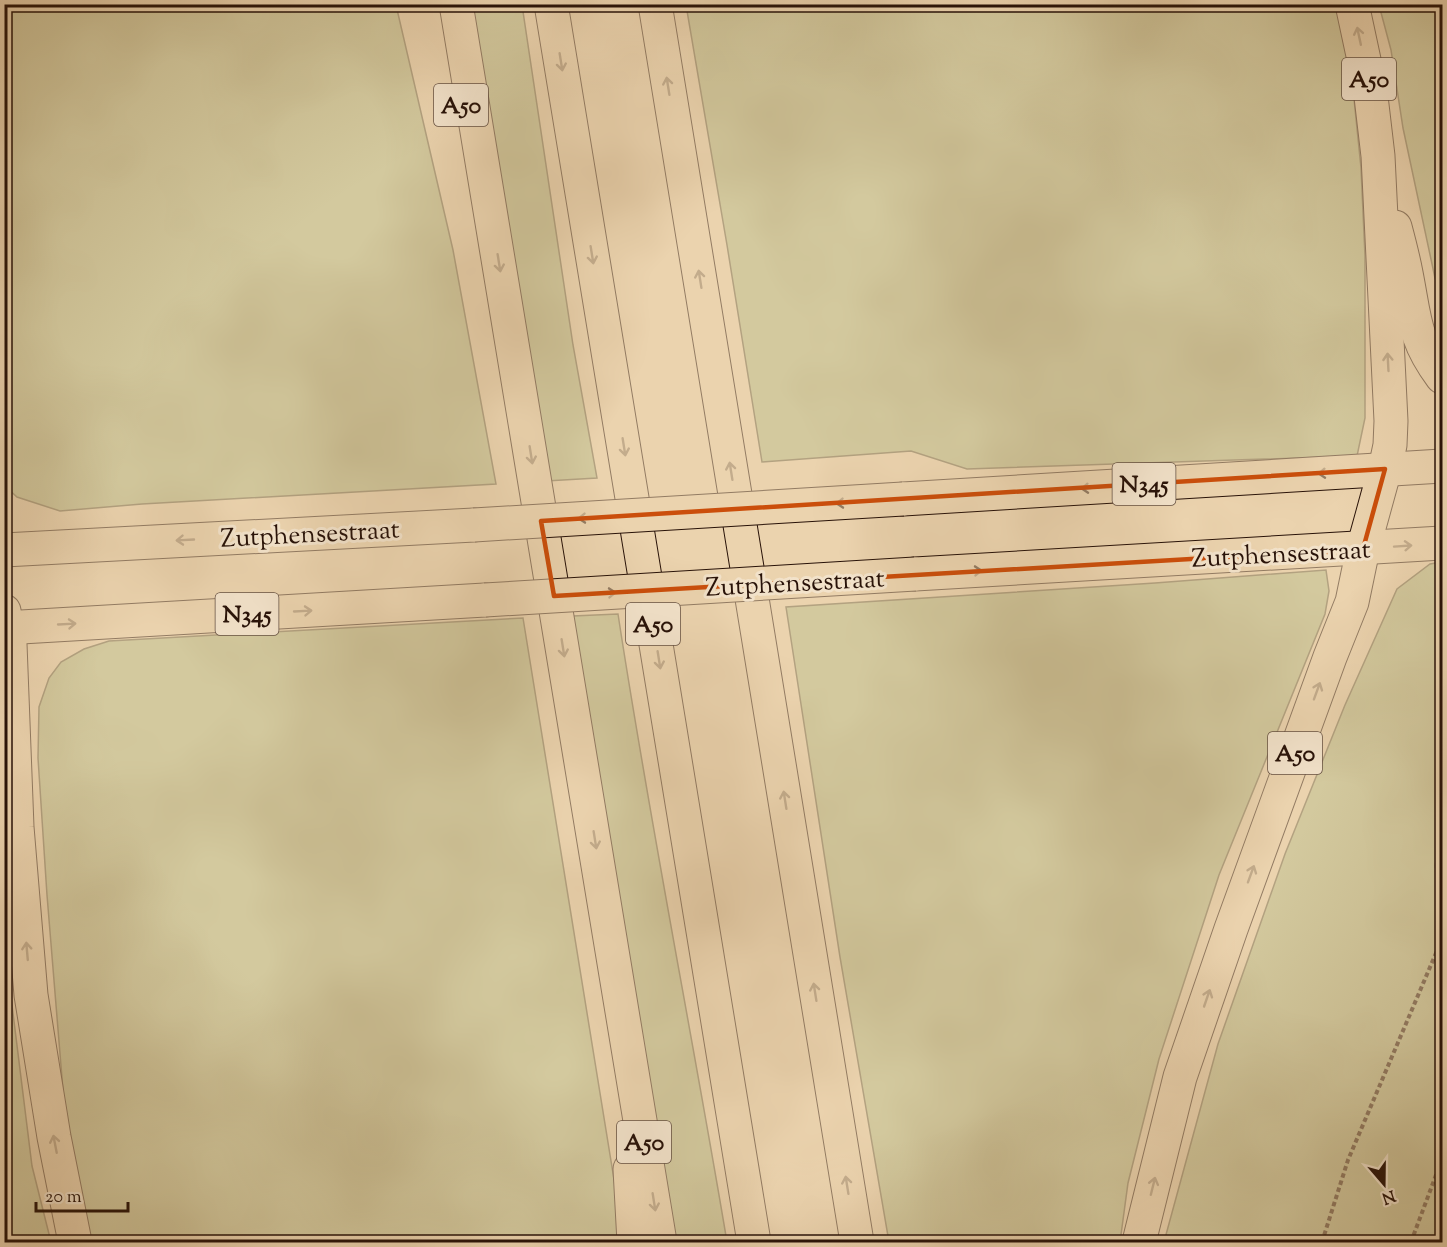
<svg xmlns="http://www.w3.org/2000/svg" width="1447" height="1247" viewBox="0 0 1447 1247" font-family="'Sorts Mill Goudy',serif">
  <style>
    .green { fill: #b7bc8a; stroke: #706749; stroke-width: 1.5 }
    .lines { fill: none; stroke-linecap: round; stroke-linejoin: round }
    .primary-casing { stroke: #281208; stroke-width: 35 }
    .motorway-casing { stroke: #281208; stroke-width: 35 }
    .path { stroke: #281208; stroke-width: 4; stroke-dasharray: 4.5 3; stroke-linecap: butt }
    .primary { stroke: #ebd3ae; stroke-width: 33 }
    .motorway { stroke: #ebd3ae; stroke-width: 33 }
    .primary-bridge-casing { stroke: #281208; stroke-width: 35; stroke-linecap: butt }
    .primary-bridge { stroke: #ebd3ae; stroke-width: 33 }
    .oneway { stroke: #937c63 }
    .marked { fill: none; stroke: #cb4e0b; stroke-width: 4.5; stroke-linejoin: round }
    .labels { text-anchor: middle; stroke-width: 6; stroke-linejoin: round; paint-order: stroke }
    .shield { fill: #f2e2ca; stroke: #655042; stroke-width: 1.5 }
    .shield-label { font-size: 24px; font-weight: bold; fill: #281208 }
    .street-label { font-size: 26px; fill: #281208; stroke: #f2e2ca }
  </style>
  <rect width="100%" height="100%" fill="#ebd3ae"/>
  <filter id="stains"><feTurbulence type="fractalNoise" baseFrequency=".00333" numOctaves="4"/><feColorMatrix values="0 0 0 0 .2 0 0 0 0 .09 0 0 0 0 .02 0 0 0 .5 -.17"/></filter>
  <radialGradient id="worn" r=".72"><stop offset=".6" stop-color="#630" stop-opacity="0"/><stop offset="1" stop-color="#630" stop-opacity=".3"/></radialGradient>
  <g class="green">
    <polygon points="4,5 396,5 453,250 496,484 142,504 60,511 17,497 4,485"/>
    <polygon points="470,5 522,5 573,345 597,478 546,481"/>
    <polygon points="686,5 1336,5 1351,69 1361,168 1365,256 1365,418 1357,456 967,469 911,451 762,462 727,245"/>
    <polygon points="1379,5 1442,5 1442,296 1435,278 1403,128 1391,50"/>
    <polygon points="1442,562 1442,1242 1164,1242 1218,1044 1285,854 1345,705 1397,589 1430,564"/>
    <polygon points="1326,570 1329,591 1325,614 1219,875 1159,1059 1128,1183 1120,1242 889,1242 840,957 786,607 1155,583"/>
    <path d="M 618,614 C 650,824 692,1033 727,1242 L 674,1242 L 573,616 Z"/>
    <polygon points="523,618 617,1198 619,1242 87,1242 66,1127 47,895 38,758 39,707 49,678 61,662 84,649 109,641"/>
    <polygon points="5,949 32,1166 51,1242 5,1242"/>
  </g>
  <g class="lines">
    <defs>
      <g id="primary">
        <polyline points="903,499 1442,466"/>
        <polyline points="4,550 474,525"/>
        <polyline points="915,574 1442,543"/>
        <polyline points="4,628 485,600"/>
      </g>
      <g id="motorway">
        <polyline points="456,4 660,1242"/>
        <polyline points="551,4 754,1242"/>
        <polyline points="655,4 857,1242"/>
        <path d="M 1395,227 C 1399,242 1403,257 1406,273 C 1415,318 1413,338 1442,377"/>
        <polyline points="4,611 10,644 17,827 31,995 54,1137 75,1242"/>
        <polyline points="630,1169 634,1242"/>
        <polyline points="1139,1242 1180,1077 1231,929 1330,657 1352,602 1363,549 1385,469 1390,445 1391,421 1378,156 1370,88 1352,4"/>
      </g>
    </defs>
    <use href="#primary" class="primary-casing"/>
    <use href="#motorway" class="motorway-casing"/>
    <g class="path">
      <path d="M 1442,841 C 1436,857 1434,874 1442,889"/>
      <polyline points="1322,1242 1348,1160 1442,939"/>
      <polyline points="1411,1242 1442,1159"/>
    </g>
    <use href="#primary" class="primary"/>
    <use href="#motorway" class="motorway"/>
    <defs>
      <g id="primary-bridge">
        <polyline points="474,525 903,499"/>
        <polyline points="485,600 915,574"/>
      </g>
    </defs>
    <use href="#primary-bridge" class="primary-bridge-casing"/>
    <use href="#primary-bridge" class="primary-bridge"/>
  </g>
  <defs><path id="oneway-shaft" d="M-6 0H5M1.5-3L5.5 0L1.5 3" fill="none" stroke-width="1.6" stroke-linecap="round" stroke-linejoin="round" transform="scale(1.5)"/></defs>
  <g class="oneway">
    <use href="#oneway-shaft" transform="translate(1359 36) rotate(-102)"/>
    <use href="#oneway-shaft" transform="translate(561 62) rotate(81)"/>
    <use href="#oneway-shaft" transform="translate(668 86) rotate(-99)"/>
    <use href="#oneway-shaft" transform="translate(592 255) rotate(81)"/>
    <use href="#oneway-shaft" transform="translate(499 263) rotate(81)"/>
    <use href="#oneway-shaft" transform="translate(700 279) rotate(-99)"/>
    <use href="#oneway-shaft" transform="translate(1388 362) rotate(-93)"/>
    <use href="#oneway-shaft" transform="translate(624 447) rotate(81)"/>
    <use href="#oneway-shaft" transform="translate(531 455) rotate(81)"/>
    <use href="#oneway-shaft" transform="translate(731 471) rotate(-99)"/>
    <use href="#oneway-shaft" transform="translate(1327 473) rotate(176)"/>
    <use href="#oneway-shaft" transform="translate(1090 488) rotate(176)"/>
    <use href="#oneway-shaft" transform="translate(845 503) rotate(177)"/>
    <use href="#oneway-shaft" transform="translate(587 518) rotate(177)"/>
    <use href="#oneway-shaft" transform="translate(185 540) rotate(177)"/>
    <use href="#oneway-shaft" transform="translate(1403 546) rotate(-4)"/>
    <use href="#oneway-shaft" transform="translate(973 571) rotate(-3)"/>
    <use href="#oneway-shaft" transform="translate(607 593) rotate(-3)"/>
    <use href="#oneway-shaft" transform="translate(303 611) rotate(-3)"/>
    <use href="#oneway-shaft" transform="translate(67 624) rotate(-3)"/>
    <use href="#oneway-shaft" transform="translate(563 648) rotate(81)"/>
    <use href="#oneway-shaft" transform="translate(659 660) rotate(81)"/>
    <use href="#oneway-shaft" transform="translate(1317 691) rotate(-70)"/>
    <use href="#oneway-shaft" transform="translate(785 800) rotate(-99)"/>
    <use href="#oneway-shaft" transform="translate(595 840) rotate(81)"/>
    <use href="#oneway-shaft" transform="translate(1251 874) rotate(-70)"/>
    <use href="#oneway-shaft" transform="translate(27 951) rotate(-95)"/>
    <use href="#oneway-shaft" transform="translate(815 992) rotate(-99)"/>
    <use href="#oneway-shaft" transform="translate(1207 998) rotate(-71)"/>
    <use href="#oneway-shaft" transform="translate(55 1144) rotate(-101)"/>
    <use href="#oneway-shaft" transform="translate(847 1185) rotate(-99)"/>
    <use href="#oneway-shaft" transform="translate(1153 1186) rotate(-76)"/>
    <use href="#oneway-shaft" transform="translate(654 1202) rotate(81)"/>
  </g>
  <path d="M0 0H1447V1247H0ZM 1385,469 L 1363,549 L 554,596 L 541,521 Z" fill="#ebd3ae" fill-opacity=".55" fill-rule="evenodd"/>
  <path class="marked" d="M 1385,469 L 1363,549 L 554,596 L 541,521 Z"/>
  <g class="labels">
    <g class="shield">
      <rect x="1342" y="58" width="54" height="42" rx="4.5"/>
      <rect x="434" y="84" width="54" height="42" rx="4.5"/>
      <rect x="1112.5" y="463" width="63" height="42" rx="4.5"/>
      <rect x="215.5" y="593" width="63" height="42" rx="4.5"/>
      <rect x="626" y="603" width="54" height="42" rx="4.5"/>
      <rect x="1268" y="732" width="54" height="42" rx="4.5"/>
      <rect x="617" y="1121" width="54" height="42" rx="4.5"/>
    </g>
    <g class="shield-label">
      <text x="1369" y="87">A50</text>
      <text x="461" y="113">A50</text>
      <text x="1144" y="492">N345</text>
      <text x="247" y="622">N345</text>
      <text x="653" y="632">A50</text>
      <text x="1295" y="761">A50</text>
      <text x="644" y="1150">A50</text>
    </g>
    <g class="street-label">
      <text transform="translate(310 533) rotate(-3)" y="9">Zutphensestraat</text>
      <text transform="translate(1281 553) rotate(-3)" y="9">Zutphensestraat</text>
      <text transform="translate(795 582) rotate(-3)" y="9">Zutphensestraat</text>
    </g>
  </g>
  <rect width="1447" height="1247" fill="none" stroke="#ebd3ae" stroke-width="24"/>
  <rect x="6" y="6" width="1435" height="1235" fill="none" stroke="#281208" stroke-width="3"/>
  <rect x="12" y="12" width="1423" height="1223" fill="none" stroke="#281208" stroke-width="1.5"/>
  <g transform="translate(1384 1184) rotate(160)" stroke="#f2e2ca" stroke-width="4.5" paint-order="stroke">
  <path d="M0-4.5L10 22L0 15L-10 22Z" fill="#281208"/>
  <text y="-9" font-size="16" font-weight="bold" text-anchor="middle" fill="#281208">N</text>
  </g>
  <path d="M36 1202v9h92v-9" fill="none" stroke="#281208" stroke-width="3"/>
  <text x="45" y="1202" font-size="18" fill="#281208" stroke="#f2e2ca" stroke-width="4.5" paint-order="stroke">20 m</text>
  <rect width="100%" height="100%" filter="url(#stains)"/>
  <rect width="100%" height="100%" fill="url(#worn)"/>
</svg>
